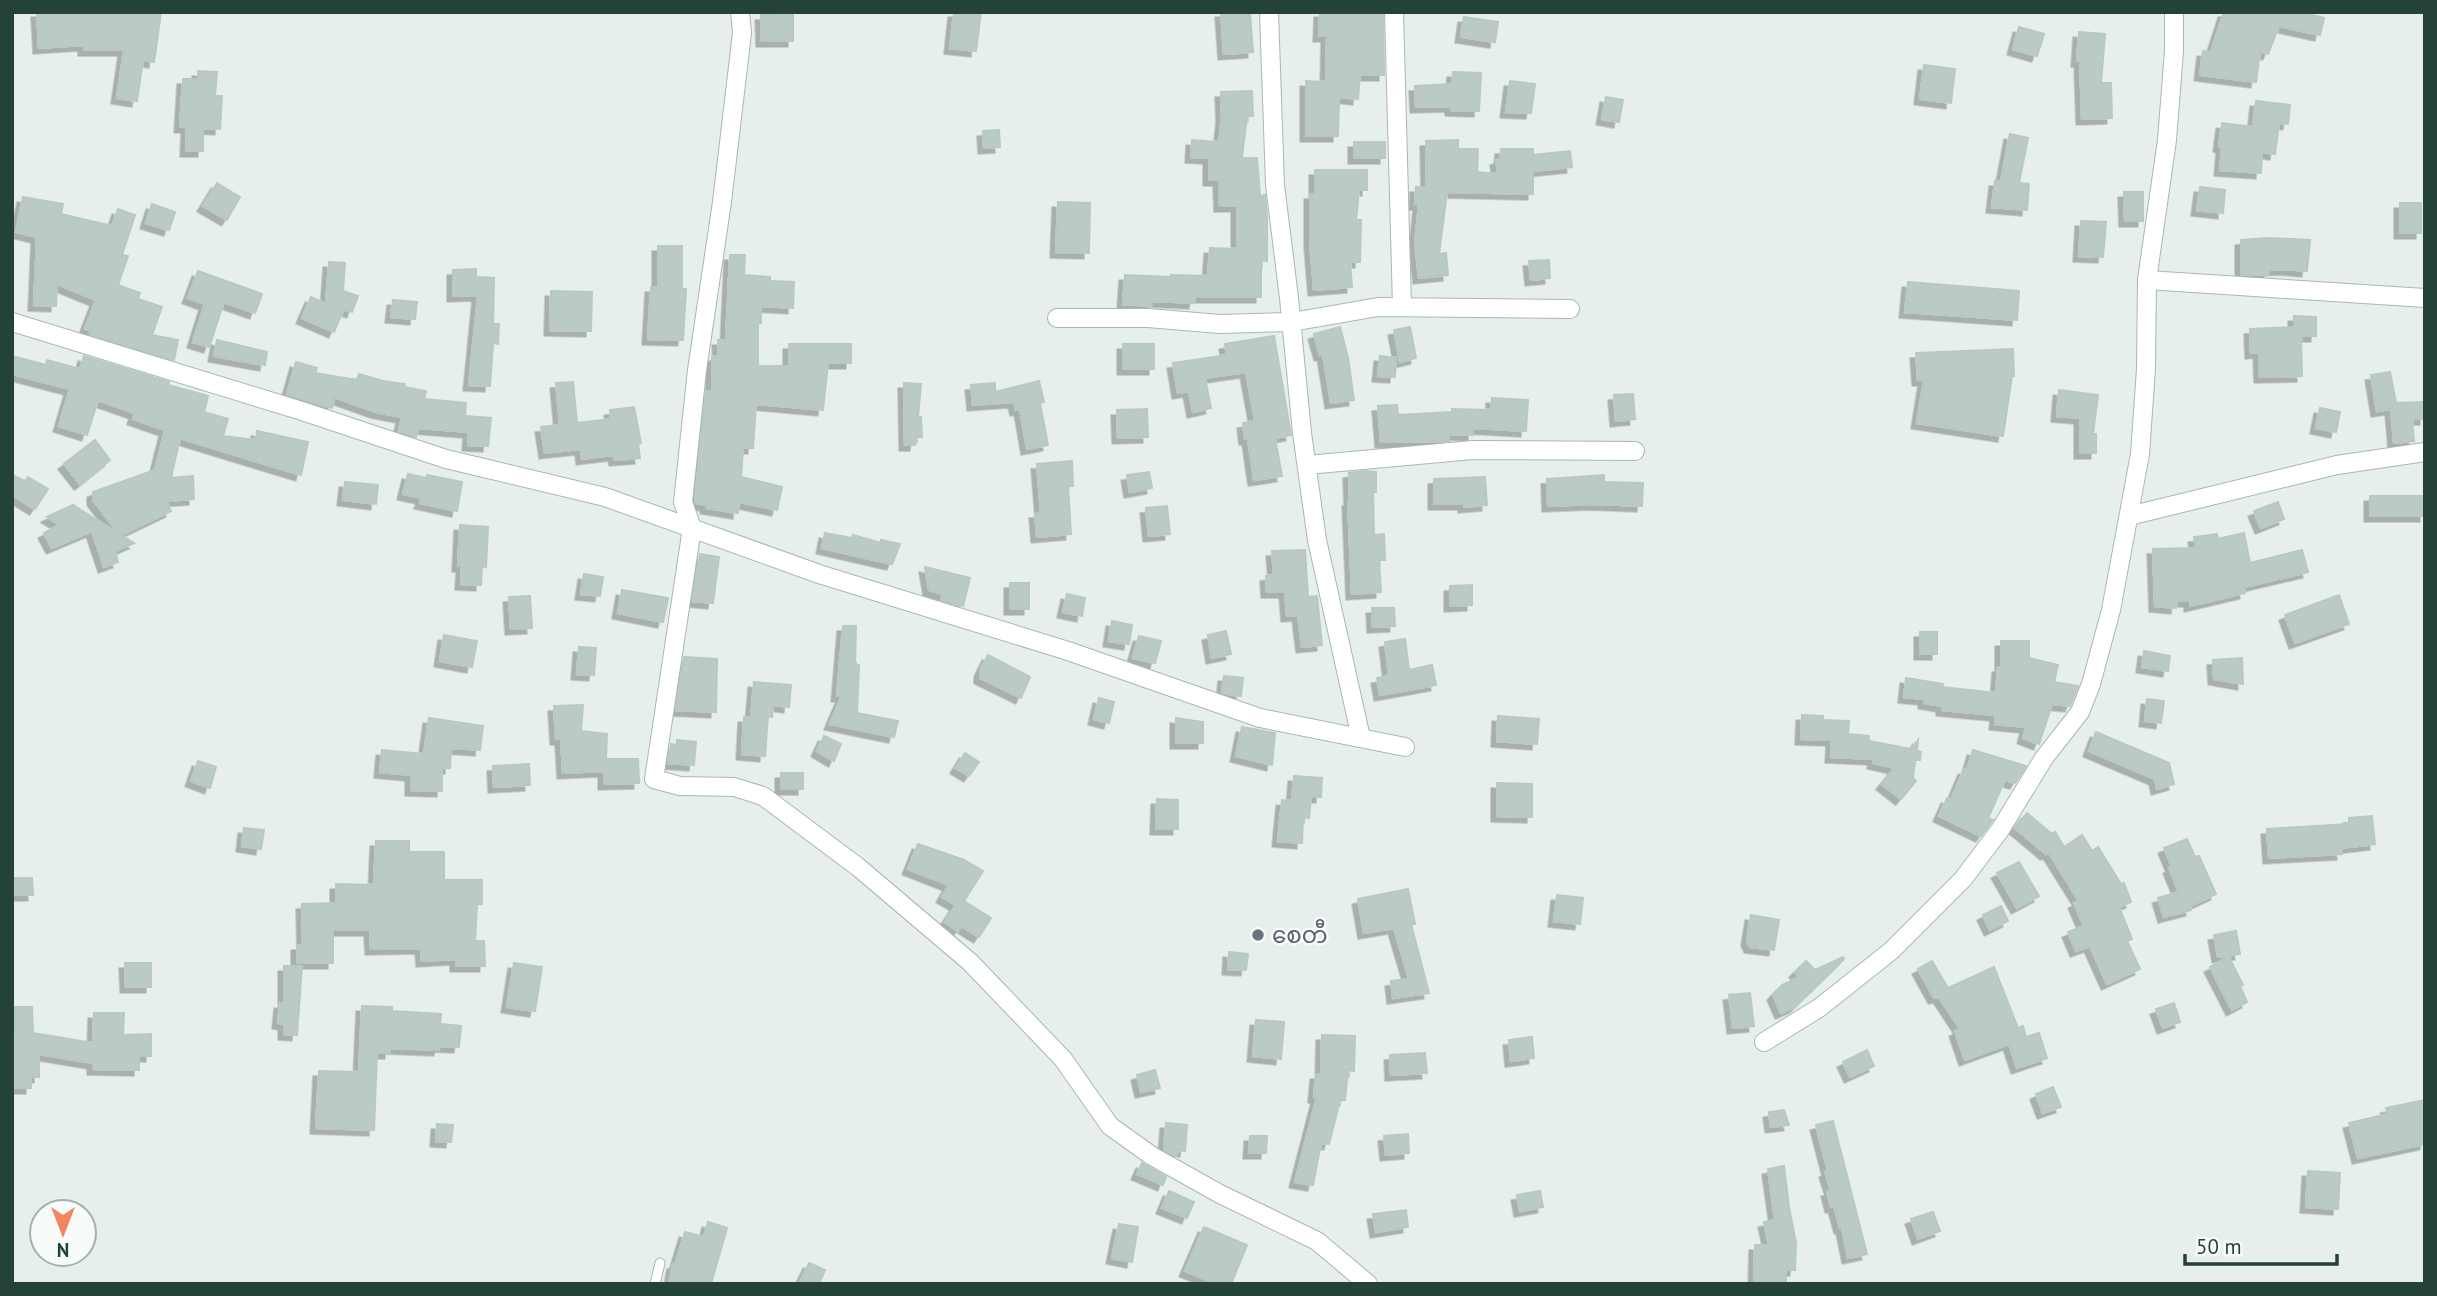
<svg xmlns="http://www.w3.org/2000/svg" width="2437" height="1296" viewBox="0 0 2437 1296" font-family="'PT Sans','Noto Sans Myanmar',sans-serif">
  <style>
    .building { fill: #bbcac4; stroke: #b8c9c2; stroke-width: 2; filter: url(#shadow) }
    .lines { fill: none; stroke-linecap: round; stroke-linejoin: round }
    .service-casing { stroke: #a8b8b2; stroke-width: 11 }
    .minor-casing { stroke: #a8b8b2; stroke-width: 20 }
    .service { stroke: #fff; stroke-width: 9 }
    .minor { stroke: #fff; stroke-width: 18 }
    .worship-dot { fill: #6b7280; stroke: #f7fbf9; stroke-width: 2.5 }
    .labels { text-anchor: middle; stroke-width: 5; stroke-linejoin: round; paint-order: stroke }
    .worship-label { font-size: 23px; fill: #5b616d; stroke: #f7fbf9; text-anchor: start }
  </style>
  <defs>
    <filter id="shadow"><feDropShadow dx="-5.5" dy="5.5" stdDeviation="0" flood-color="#0004"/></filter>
  </defs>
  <rect width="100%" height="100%" fill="#e6efeb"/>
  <g class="building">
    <polygon points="37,12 161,12 154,62 143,60 137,101 117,98 124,50 84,50 84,45 39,48"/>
    <polygon points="954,12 981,12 976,51 950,48"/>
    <polygon points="1221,12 1250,12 1253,52 1224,54"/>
    <polygon points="1320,12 1383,12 1384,75 1360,75 1358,99 1339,97 1338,136 1306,136 1306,81 1326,82 1327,36 1319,36"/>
    <polygon points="2224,12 2301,12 2324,18 2320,35 2279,26 2268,54 2260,51 2256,82 2200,75 2203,51 2211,52"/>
    <polygon points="793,14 793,41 762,41 761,15"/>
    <polygon points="1464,17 1498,22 1495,42 1461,37"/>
    <polygon points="2019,27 2044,34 2037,56 2013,49"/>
    <polygon points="2079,32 2105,34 2101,83 2111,83 2112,118 2082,119 2080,61 2077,61"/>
    <polygon points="1924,65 1955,69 1951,103 1920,99"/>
    <polygon points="198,71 217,72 215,96 222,96 220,129 203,128 203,151 186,151 187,127 180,127 183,79 198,79"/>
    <polygon points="1453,72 1481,73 1479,111 1451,110 1451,106 1416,107 1415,86 1452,84"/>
    <polygon points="1510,81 1535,84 1531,113 1506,112"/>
    <polygon points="1252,91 1253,116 1247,116 1242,158 1257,158 1260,196 1265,195 1267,216 1267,261 1261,260 1261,297 1195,297 1194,303 1152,301 1151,306 1123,304 1125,275 1171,277 1171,275 1208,276 1210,248 1237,249 1237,206 1220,206 1219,180 1209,180 1209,158 1191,157 1192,140 1219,142 1222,117 1221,92"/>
    <polygon points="1606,97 1623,100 1619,122 1602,119"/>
    <polygon points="2256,101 2290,105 2288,124 2279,123 2275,154 2262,152 2261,173 2220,170 2222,147 2219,146 2222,123 2253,127"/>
    <polygon points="999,130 1000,147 984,148 983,131"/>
    <polygon points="2010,134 2028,138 2019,183 2029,184 2027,210 1992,207 1995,181 2001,181"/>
    <polygon points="1458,140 1458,149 1478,149 1477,172 1498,174 1496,160 1500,159 1501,149 1533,149 1533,155 1570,151 1572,167 1533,171 1533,194 1447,192 1439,254 1446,253 1448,275 1419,278 1415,243 1419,204 1415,204 1416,187 1427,187 1426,141"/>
    <rect x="1354" y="142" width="31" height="16"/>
    <polygon points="1315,170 1367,170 1367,190 1359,190 1356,220 1361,220 1360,262 1350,262 1352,287 1314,290 1310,242 1310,194 1315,194"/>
    <polygon points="217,183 240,197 227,220 203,206"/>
    <polygon points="2200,187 2225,190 2223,213 2197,210"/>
    <polygon points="2124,192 2143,192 2143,221 2125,221"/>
    <polygon points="23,197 63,204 61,214 112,226 118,209 135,215 122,255 128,256 118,285 140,293 138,299 162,307 152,335 178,340 174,360 90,334 91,331 85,329 96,300 57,284 56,306 34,305 37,237 16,232"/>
    <polygon points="1058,202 1090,203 1089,253 1056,252"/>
    <rect x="2400" y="203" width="21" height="30"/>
    <polygon points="152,204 175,212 169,230 146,223"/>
    <polygon points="2081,221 2106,222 2103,257 2079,256"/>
    <polygon points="2269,238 2310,240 2307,271 2284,269 2269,270 2269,275 2241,275 2241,240"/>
    <polygon points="658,246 682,246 682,289 686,289 683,340 648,339 651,287 658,287"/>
    <polygon points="730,255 745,255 744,275 770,277 770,281 794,282 793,308 761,306 761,323 758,323 758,366 789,366 789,344 851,344 851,363 828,363 823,410 756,404 753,448 743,448 741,477 782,487 777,510 739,502 738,513 706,508 706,505 696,503 695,501 706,391 712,392 712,356 719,356 718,340 726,340"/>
    <polygon points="1549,260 1550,278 1531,280 1529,261"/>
    <polygon points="329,262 345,263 343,291 358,296 352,312 344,309 334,332 302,318 311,297 326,304"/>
    <polygon points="476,269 476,277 494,278 493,324 499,324 498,344 493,343 490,386 469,385 478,295 453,296 453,270"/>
    <polygon points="198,271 262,294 255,313 224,302 209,347 193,342 205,304 188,298"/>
    <polygon points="1908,282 2019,291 2017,320 1905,312"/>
    <polygon points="551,291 592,292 591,331 550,330"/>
    <polygon points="393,300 417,302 415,319 391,317"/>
    <polygon points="2294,316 2316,317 2316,336 2301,336 2302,376 2260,377 2259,352 2251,353 2250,329 2294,327"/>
    <polygon points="1340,327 1348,358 1354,400 1331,403 1323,354 1320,355 1314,334"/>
    <polygon points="1410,327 1416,358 1400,362 1394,330"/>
    <polygon points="1274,336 1291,435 1275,438 1282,476 1254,480 1248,439 1245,439 1243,423 1255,421 1246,372 1205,378 1211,408 1193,412 1189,391 1178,393 1173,363 1227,355 1225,344"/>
    <polygon points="217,340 267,352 265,365 214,356"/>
    <rect x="1123" y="344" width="31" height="25"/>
    <polygon points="2013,349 2014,376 2012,376 2003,436 1917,423 1924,380 1918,380 1916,353"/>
    <polygon points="12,356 46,365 47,360 80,369 84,356 169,382 168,385 208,396 204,412 228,419 223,436 256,440 257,431 308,442 301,475 180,438 171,478 193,476 194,499 166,501 171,511 121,535 134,543 115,551 118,562 104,567 92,531 52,548 44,533 60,525 47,517 73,505 120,535 93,500 93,492 155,470 165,430 133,419 135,413 98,400 87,435 59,426 70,389 12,374"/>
    <polygon points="1380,356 1396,358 1395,377 1378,376"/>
    <polygon points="296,362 317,368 315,373 357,380 359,374 383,381 405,384 404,387 426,391 424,399 466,403 465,416 491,418 488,446 468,445 469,432 418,428 416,437 399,431 402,417 376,412 334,397 332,408 287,394"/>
    <polygon points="2390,372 2396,403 2425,402 2425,419 2412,419 2414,441 2394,443 2391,409 2377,411 2371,375"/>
    <polygon points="1039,381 1044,402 1040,403 1048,445 1027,449 1020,409 1016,410 1014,402 973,405 971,385 995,383 995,392"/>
    <polygon points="573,382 577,423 611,419 610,410 634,407 641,443 638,444 640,458 615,460 614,455 582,459 581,449 545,453 541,427 560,425 556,383"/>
    <polygon points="904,383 921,384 918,417 921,417 922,437 916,437 915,445 905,445"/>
    <polygon points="2059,390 2098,395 2093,434 2096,434 2096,453 2080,453 2080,418 2057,416"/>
    <polygon points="1633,394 1635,419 1616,421 1614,395"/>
    <polygon points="1492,398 1528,400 1526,431 1473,428 1473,435 1449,434 1449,441 1381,442 1378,406 1397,405 1398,415 1452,412 1452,409 1491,410"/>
    <polygon points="2320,408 2340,412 2336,432 2316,428"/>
    <polygon points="1147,409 1148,437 1118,438 1117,410"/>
    <polygon points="95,440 110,460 80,484 64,464"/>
    <polygon points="1072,461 1073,486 1068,486 1071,534 1037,537 1035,513 1041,513 1037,464"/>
    <polygon points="1365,471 1376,472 1376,492 1373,492 1374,535 1384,534 1385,560 1379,560 1381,592 1352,594 1348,501 1350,501 1349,473"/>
    <polygon points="1149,472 1152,488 1130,492 1127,475"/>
    <polygon points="408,474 426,478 427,475 462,482 457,511 420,503 422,498 403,494"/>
    <polygon points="12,475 25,481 28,477 48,489 35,509 12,495"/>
    <polygon points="1604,475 1604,482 1643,483 1642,506 1595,504 1548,506 1547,479"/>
    <polygon points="1485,477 1487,505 1464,507 1464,504 1434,504 1434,479"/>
    <polygon points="345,482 378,485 376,504 343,500"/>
    <rect x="2370" y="496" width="55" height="20"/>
    <polygon points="2278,502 2284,519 2261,528 2254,511"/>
    <polygon points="1167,506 1170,534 1149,536 1146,508"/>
    <polygon points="460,525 488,527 486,567 482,566 481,585 461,584 462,566 458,566"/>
    <polygon points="825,533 852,538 853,535 881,543 881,540 900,544 892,564 822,548"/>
    <polygon points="2244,533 2250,563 2302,550 2308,572 2244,587 2245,593 2190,606 2190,601 2177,601 2176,608 2155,606 2153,549 2196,548 2194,537 2217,534 2218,539"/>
    <polygon points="1305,550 1308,597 1317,596 1322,645 1302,647 1298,615 1287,616 1285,592 1267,592 1266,576 1274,575 1272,551"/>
    <polygon points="700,554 719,557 713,603 692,601"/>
    <polygon points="925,567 970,578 963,606 941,600 943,594 929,590"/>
    <polygon points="584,574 603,577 600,596 581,594"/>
    <rect x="1010" y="583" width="19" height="26"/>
    <polygon points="1472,585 1472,605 1450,606 1450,586"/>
    <polygon points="622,590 668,598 663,622 618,613"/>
    <polygon points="1067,594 1085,598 1082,616 1063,612"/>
    <polygon points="2339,595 2349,624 2295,643 2285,615"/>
    <polygon points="530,596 532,628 511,629 509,597"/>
    <polygon points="1372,608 1394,608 1395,626 1373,627"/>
    <polygon points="1112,621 1132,625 1129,644 1109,641"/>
    <polygon points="843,626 856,626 855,665 856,662 856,665 859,665 857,713 898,721 894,737 830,724 842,696 837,696"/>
    <polygon points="1226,631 1231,654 1212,658 1208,635"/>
    <rect x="1920" y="632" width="17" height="22"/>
    <polygon points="444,635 477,641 472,667 440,661"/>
    <polygon points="1139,636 1161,641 1155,663 1133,658"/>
    <polygon points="1405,639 1409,670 1432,665 1436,685 1380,695 1377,678 1389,676 1385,642"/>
    <polygon points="2001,641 2029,641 2029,658 2058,665 2054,682 2078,686 2070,706 2052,704 2050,709 2043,709 2050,711 2039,744 2023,738 2026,727 1995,724 1996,715 1942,710 1942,706 1924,703 1924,699 1904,697 1906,678 1943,684 1942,687 1996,693 1998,667 2001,667"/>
    <polygon points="579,647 596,648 594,675 577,674"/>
    <polygon points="2144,651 2170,656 2168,671 2142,667"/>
    <polygon points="988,655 1030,677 1021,698 980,678 980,671"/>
    <polygon points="684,657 717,659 716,712 676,710"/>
    <polygon points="2242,658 2243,684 2214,679 2213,660"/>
    <polygon points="1224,676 1243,678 1241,696 1222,693"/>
    <polygon points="754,682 791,685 789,707 773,705 772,717 768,716 765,756 742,754 744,717 751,717"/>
    <polygon points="1099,698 1114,702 1109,723 1094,719"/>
    <polygon points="2147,699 2164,701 2161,723 2145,721"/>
    <polygon points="583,705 581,731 607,734 606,759 638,759 639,783 604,784 604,771 563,773 561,739 556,739 554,706"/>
    <polygon points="1802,715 1823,716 1823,720 1849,721 1848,734 1869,736 1869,741 1911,749 1918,740 1917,751 1921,752 1920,760 1915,760 1913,778 1916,781 1901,799 1882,784 1895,768 1873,763 1874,759 1831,757 1832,740 1801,739"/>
    <polygon points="1498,716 1539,719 1537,744 1497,741"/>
    <polygon points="429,718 483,726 480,750 451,748 450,768 442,768 442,791 411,790 411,775 380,772 382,750 424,754"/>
    <polygon points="1176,718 1203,722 1203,743 1176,743"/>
    <polygon points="1242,727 1275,733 1272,765 1236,756"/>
    <polygon points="2096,732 2169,763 2174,784 2157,789 2155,779 2089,751"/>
    <polygon points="824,736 841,744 834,761 817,751"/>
    <polygon points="677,740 696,742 694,765 668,763 671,744 677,745"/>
    <polygon points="1973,750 2026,766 2015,783 2005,780 1988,818 1993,820 1981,836 1939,816 1947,798 1951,800 1964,769 1967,770"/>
    <polygon points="965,753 979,762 969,776 956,768"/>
    <polygon points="198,761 216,767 210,788 191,781"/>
    <polygon points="529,764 530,785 494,787 493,766"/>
    <rect x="781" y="773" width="22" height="16"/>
    <polygon points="1294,776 1322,778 1321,797 1311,797 1309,818 1303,817 1302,843 1278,841 1282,800 1292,801"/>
    <polygon points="1497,783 1532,784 1532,817 1497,816"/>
    <polygon points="1157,799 1178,800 1178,829 1156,829"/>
    <polygon points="2027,813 2052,834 2055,832 2064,847 2082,835 2092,851 2098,847 2121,884 2124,883 2131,902 2119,907 2132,939 2127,941 2140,969 2107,984 2090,946 2076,951 2068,932 2084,926 2074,903 2079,901 2049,853 2046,854 2015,828"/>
    <polygon points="2372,816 2375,844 2341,848 2342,854 2269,858 2267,829 2349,824 2349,818"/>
    <polygon points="244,828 264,830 261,849 242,846"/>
    <polygon points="2187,839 2195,857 2199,856 2216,894 2190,906 2191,910 2164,917 2158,898 2179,892 2169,868 2172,867 2164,848"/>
    <polygon points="376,841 409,841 409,852 444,852 444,880 482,880 482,904 477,904 475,941 484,941 485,966 456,966 456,959 422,961 421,948 371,949 370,930 333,930 333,963 297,963 297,945 303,945 302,904 336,903 336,884 374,885"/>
    <polygon points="918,844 964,860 983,871 964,901 991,918 979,937 961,926 958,931 945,922 956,905 942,897 949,885 908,869"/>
    <polygon points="2019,862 2039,896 2017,908 1997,873"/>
    <polygon points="12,878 32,878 33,895 12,895"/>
    <polygon points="1408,889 1415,924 1411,924 1429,993 1393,998 1391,981 1409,979 1394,928 1364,933 1358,899"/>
    <polygon points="1557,895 1583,898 1580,924 1554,921"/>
    <polygon points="2001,906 2008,921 1990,930 1983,915"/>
    <polygon points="1751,915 1779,920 1774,950 1750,947 1747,940"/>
    <polygon points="2236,931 2240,954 2218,957 2214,935"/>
    <polygon points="1229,952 1248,954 1246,970 1228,969"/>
    <polygon points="1843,957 1844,959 1795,1007 1781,1013 1773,995 1782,985 1800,977 1795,972 1806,961 1815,970"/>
    <polygon points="2229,957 2243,985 2240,986 2247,1002 2232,1010 2210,967"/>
    <polygon points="1932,961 1948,988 1994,967 2018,1028 2023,1026 2026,1037 2039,1033 2047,1058 2017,1068 2009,1044 1965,1060 1955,1031 1960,1029 1939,997 1934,998 1918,969"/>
    <polygon points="125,963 151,963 151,987 126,987"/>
    <polygon points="514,963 542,967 535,1011 507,1007"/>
    <polygon points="284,966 302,966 297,1035 284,1034 284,1024 278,1023 280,1003 284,1004"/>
    <polygon points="1750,993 1754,1026 1733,1028 1729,995"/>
    <polygon points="2174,1003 2180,1022 2163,1028 2156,1009"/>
    <polygon points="362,1006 392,1007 392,1011 441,1014 440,1024 461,1026 459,1047 439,1046 439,1050 390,1048 390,1053 377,1053 374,1130 316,1128 319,1071 359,1072"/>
    <polygon points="15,1007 32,1007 33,1033 93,1043 94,1013 124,1013 123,1035 151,1034 151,1056 139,1056 139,1070 93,1069 93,1063 39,1054 39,1077 31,1077 31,1088 12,1088 12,1030 15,1030"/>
    <polygon points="1256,1020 1284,1022 1281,1059 1253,1056"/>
    <polygon points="1322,1035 1355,1036 1354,1071 1348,1070 1345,1100 1340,1100 1329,1144 1321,1143 1313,1185 1295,1182 1317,1097 1314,1097 1316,1074 1321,1074"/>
    <polygon points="1532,1037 1534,1058 1511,1061 1509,1040"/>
    <polygon points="1867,1050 1874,1066 1850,1077 1843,1062"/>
    <polygon points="1425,1053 1427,1073 1391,1075 1390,1055"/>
    <polygon points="1155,1070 1160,1088 1141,1092 1137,1075"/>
    <polygon points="2053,1087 2061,1107 2043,1113 2036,1094"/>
    <polygon points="2425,1100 2425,1144 2358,1158 2349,1123 2388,1114 2386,1108"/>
    <polygon points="1784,1110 1789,1125 1771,1127 1769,1112"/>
    <polygon points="1833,1121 1867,1254 1848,1258 1842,1228 1840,1228 1834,1206 1831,1207 1827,1191 1831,1191 1825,1172 1828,1171 1816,1125"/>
    <polygon points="1166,1123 1187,1125 1185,1151 1179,1150 1176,1156 1164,1150"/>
    <polygon points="437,1124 453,1125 451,1142 436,1141"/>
    <polygon points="1408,1134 1409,1153 1386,1155 1384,1136"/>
    <polygon points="1250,1136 1267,1136 1266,1153 1249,1153"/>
    <polygon points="1142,1163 1166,1177 1163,1185 1137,1174"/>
    <polygon points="1784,1166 1789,1207 1796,1243 1795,1270 1786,1270 1786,1284 1754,1284 1755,1245 1769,1245 1764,1222 1775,1220 1768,1169"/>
    <polygon points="2308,1171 2340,1173 2338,1209 2306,1207"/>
    <polygon points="1169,1191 1194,1202 1187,1218 1162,1208"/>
    <polygon points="1540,1191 1543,1207 1520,1211 1517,1195"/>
    <polygon points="1406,1210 1408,1227 1376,1232 1373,1214"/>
    <polygon points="1933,1212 1940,1231 1918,1239 1911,1219"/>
    <polygon points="708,1222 727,1228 711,1284 669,1284 673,1264 675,1265 685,1232 704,1237"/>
    <polygon points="1119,1224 1138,1227 1132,1262 1112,1258"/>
    <polygon points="1204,1227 1247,1245 1231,1284 1217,1284 1185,1271"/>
    <polygon points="809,1263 825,1270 819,1284 799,1284"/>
  </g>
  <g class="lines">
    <defs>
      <polyline id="service" points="655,1284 660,1263"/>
      <g id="minor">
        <polyline points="740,12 742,33 722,202 697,370 683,502 692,528 654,779 680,786 734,787 763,796 858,867 970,962 1063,1059 1110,1126 1152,1156 1220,1194 1317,1241 1368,1284"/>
        <polyline points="1269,12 1275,185 1289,298 1302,433 1317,540 1361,738"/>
        <polyline points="1394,12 1402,307"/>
        <polyline points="2147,280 2425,298"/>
        <polyline points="1057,318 1148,318 1220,324 1292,322 1378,307 1570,309"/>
        <polyline points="12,322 302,411 446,459 605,497 819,574 1068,651 1260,718 1405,747"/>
        <polyline points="1307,465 1473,450 1635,451"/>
        <polyline points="2129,516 2337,465 2425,452"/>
        <polyline points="1764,1042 1819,1008 1891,951 1963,879 2000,830 2044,758 2080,712 2091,684 2111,610 2140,454 2146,369 2147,280 2167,140 2174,51 2174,12"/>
      </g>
    </defs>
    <use href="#service" class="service-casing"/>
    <use href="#minor" class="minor-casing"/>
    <use href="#service" class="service"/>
    <use href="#minor" class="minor"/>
  </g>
  <circle class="worship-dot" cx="1258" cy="935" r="7"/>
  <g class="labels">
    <g class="worship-label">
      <text x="1272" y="943">စေတီ</text>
    </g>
  </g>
  <rect width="2437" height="1296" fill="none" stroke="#24423a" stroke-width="28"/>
  <g transform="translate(63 1233) rotate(180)"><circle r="33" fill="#f7fbf9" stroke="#a3b1ad" stroke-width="2"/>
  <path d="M0-5L12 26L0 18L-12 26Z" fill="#f4845f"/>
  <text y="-10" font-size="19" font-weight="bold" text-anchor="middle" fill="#24423a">N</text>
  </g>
  <path d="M2185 1254v10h152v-10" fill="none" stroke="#24423a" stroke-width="3.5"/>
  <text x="2196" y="1254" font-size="21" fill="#24423a" stroke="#f7fbf9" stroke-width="5" paint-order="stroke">50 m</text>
</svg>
